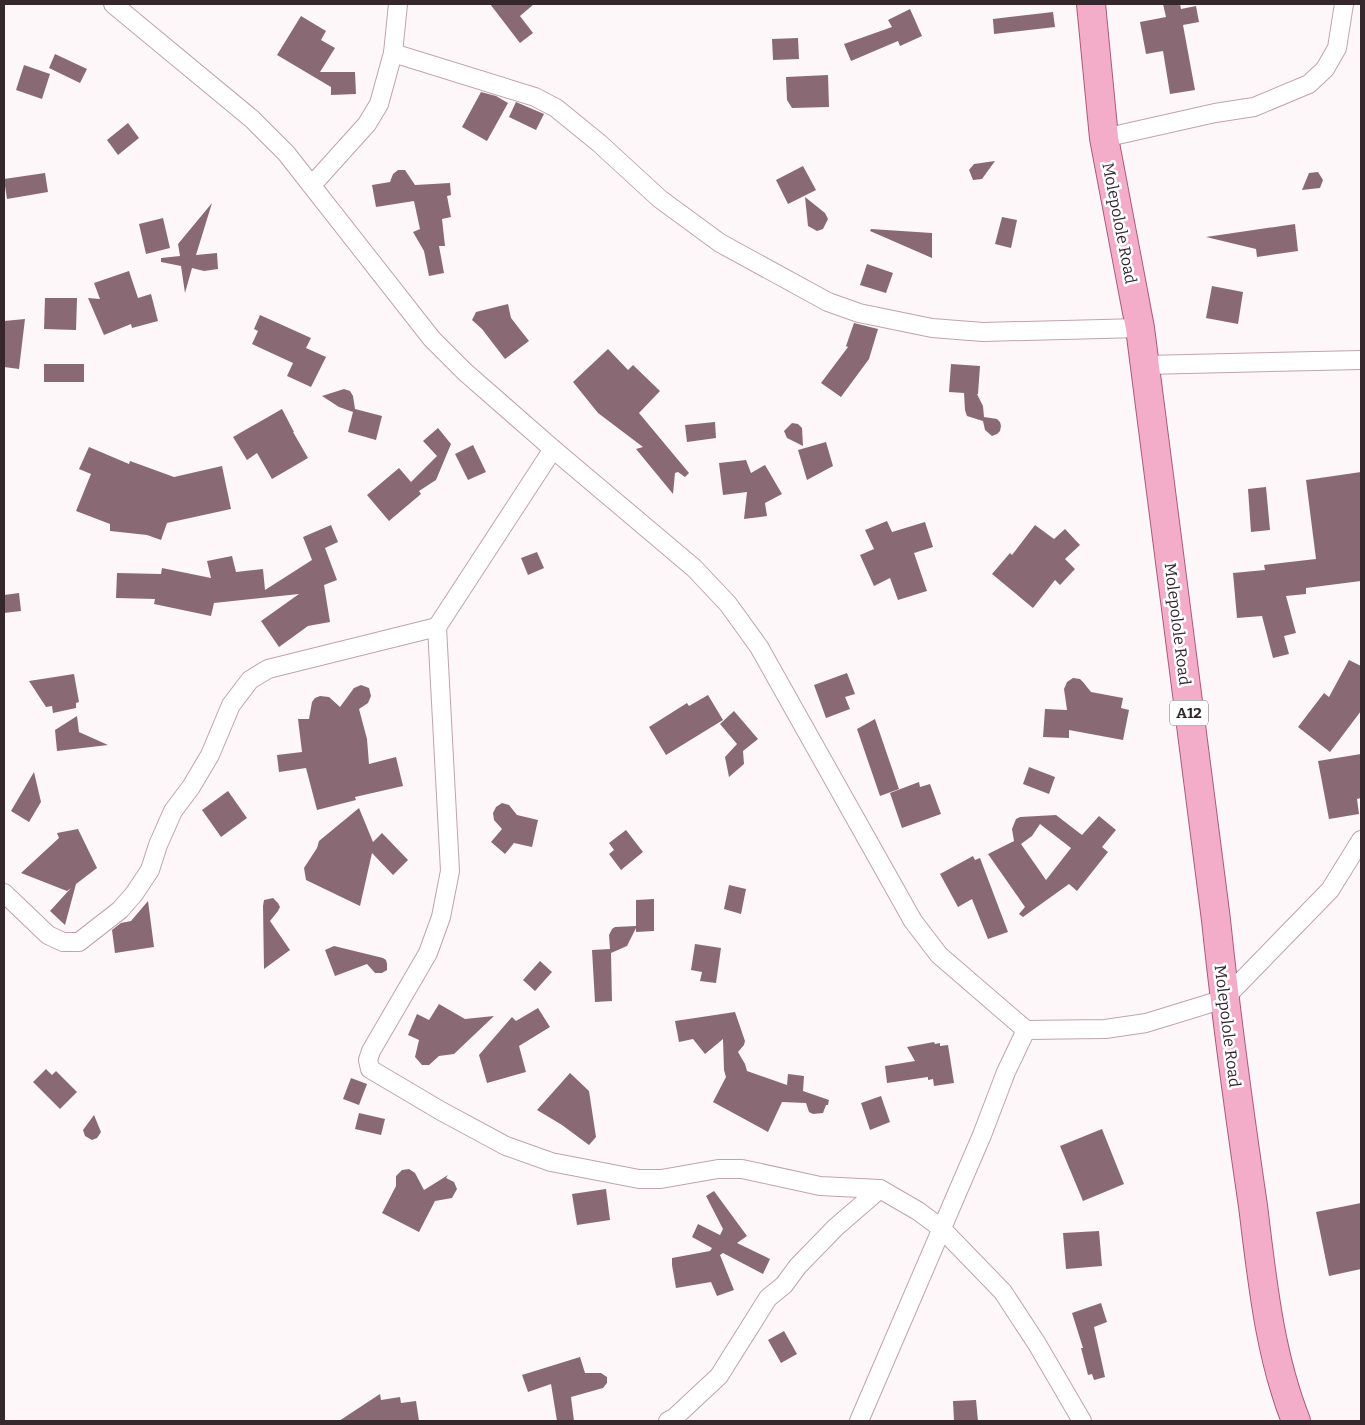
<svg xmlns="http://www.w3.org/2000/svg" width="1365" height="1425" viewBox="0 0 1365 1425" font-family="Bitter,serif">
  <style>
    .building { fill: #896a74; fill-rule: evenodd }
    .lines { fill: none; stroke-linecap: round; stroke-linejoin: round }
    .minor-casing { stroke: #c3a2ac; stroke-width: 20 }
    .primary-casing { stroke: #ac5a79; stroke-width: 30 }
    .minor { stroke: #fff; stroke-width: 18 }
    .primary { stroke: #f4adc8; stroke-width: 28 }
    .labels { text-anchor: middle; stroke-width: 5; stroke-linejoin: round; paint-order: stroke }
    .shield { fill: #fff; stroke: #72686b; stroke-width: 1 }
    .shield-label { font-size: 15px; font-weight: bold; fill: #35272c }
    .street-label { font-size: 16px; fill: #35272c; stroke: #fff }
  </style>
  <rect width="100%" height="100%" fill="#fef7f9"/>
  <g class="building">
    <polygon points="490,4 534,4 520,16 533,33 520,43"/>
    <polygon points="1163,4 1180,4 1181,9 1196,6 1199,22 1183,25 1195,90 1170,94 1163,51 1146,54 1140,22 1166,17"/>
    <polygon points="910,9 922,36 900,46 898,41 851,61 844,44 892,27 888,20"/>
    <polygon points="1053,12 1055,27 994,34 993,19"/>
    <polygon points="301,16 326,31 321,40 335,48 320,72 355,72 356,94 331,95 331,87 277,55"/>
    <polygon points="798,38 799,59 773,60 772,39"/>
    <polygon points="55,54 87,69 80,83 49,68"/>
    <polygon points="24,65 50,74 42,99 16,90"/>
    <polygon points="828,75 829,107 792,108 787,100 786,77"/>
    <polygon points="481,92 496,96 508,103 487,141 462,127"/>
    <polygon points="516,102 544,114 536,130 509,117"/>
    <polygon points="128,123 139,138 118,155 107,140"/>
    <polygon points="995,161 982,179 973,180 969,170 974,164"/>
    <polygon points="803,166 816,190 788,204 776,180"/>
    <polygon points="398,170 405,170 415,185 450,183 451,195 447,196 451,217 442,219 445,246 439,246 444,273 429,276 424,251 413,232 420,229 414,201 376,207 372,185 390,182 393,174"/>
    <polygon points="1318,172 1323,180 1320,188 1302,190 1309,173"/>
    <polygon points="45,173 48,192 7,199 4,179"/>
    <polygon points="805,197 825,213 828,219 823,229 817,231 808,226"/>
    <polygon points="212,203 196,255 217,253 218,269 204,271 192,268 185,293 181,266 161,262 161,258 180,256 178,244"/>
    <polygon points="1002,217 1017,220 1011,248 995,244"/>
    <polygon points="163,218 170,248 146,254 139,224"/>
    <polygon points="1295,224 1298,251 1257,257 1256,249 1206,237"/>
    <polygon points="871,229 932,233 932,258 870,231"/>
    <polygon points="867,264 893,273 886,293 860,285"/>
    <polygon points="129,271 138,298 151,294 158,321 132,328 131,324 104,335 88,298 100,299 94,283"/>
    <polygon points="1212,286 1243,292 1238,324 1206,318"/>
    <polygon points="45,298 77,298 76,330 44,329"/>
    <polygon points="508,304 511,318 529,341 505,359 482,329 472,320 476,312"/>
    <polygon points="260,315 311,338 306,348 326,357 311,387 287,376 293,363 252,344 258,331 254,329"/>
    <polygon points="25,319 19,369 4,367 4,321"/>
    <polygon points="854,323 878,329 869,359 841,397 821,383 848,347 846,346"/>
    <polygon points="608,349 628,370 633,365 660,391 639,413 689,473 685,477 678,472 675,473 673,494 636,449 643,447 598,413 573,382"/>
    <rect x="44" y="364" width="40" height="18"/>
    <polygon points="951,364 980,366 978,394 977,394 983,406 984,417 997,419 1000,422 1001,426 1000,431 997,434 992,436 985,430 983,421 967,416 965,410 964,393 949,392"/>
    <polygon points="344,389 350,391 353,396 355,409 382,416 376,440 348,432 353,412 339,407 322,396"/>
    <polygon points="282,409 294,432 293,432 308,458 272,479 257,453 247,460 233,437"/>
    <polygon points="715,422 716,438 687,442 685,425"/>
    <polygon points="792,423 798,424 802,428 803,446 787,438 784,431"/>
    <polygon points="438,428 451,444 436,480 419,491 421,494 389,521 367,495 399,468 411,482 437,456 423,441"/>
    <polygon points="826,442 833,466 807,480 798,450"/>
    <polygon points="473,445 486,472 468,480 455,454"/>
    <polygon points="89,447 129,464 130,461 174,477 222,466 231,509 167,523 161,540 147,535 110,531 110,524 76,511 91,474 79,469"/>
    <polygon points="746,460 751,473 765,465 782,494 765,503 767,516 744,519 747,492 723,495 719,463"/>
    <polygon points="1361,472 1361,581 1306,588 1306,594 1286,596 1296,633 1284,636 1289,654 1273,658 1262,616 1237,618 1233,573 1265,570 1264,565 1316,559 1306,480"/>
    <polygon points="1266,487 1270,530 1251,532 1248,489"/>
    <polygon points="887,521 892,532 925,522 933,547 914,553 927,591 898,600 890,578 874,586 860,555 874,549 865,530"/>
    <polygon points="331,525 338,542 325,548 337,580 324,585 330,622 308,626 279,647 261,621 299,594 214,603 211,616 154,604 155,599 116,598 117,573 161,574 162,568 211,578 207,561 232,556 236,572 263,569 265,590 312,560 303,537"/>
    <polygon points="1035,525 1054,539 1065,529 1080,545 1065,559 1075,569 1060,585 1055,580 1033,608 992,574 1010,553 1012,555"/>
    <polygon points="537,552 544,568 528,575 521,558"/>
    <polygon points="19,593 21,611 4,613 4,595"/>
    <polygon points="1349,660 1361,666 1361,711 1330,752 1298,727 1324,693 1329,697"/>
    <polygon points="847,673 855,694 845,697 850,709 826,718 814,685"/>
    <polygon points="74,674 79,702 76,703 76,708 53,713 52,706 46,707 29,681"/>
    <polygon points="1073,678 1080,679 1083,682 1091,692 1123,698 1121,708 1129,710 1123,740 1069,730 1069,738 1043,737 1045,709 1067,710 1064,689 1067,682"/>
    <polygon points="361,685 369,688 371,696 368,703 359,709 367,739 369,764 396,757 403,786 355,797 356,800 317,810 306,768 279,772 277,755 302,752 298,719 309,719 312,702 315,698 320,696 329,697 340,707 354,688"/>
    <polygon points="708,695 723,720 666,755 649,727 687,703 689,706"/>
    <polygon points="734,711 758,739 743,751 744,764 729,777 725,757 737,744 720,724"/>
    <polygon points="77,716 79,732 108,745 57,751 55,730"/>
    <polygon points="875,719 899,789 880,796 857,729"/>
    <polygon points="1361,754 1361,798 1357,799 1359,814 1329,819 1318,761"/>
    <polygon points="1029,767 1055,777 1049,794 1023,784"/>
    <polygon points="34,772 41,802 29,822 11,811"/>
    <polygon points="919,782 920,787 930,784 941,814 902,828 890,793"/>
    <polygon points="228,791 247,818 221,837 202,810"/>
    <polygon points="502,803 509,805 517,815 538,820 532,847 514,843 505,854 491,842 502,829 494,820 493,813 496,807"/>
    <polygon points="359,808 373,842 382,833 408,860 393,875 372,853 360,906 306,880 304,868 317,848 319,841"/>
    <path d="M 1056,815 L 1082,835 L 1099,816 L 1116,830 L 1102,847 L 1108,852 L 1077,891 L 1069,884 L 1023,917 L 1019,914 L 1025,907 L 988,854 L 1014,841 L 1012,829 L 1016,819 L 1020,817 ZM 1040,824 L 1071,848 L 1046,880 L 1021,844 L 1032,836 Z"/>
    <polygon points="78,829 97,868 76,884 65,925 50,911 71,888 67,891 21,873 59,838 57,833"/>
    <polygon points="626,830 643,852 621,870 609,854 614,850 609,843"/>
    <polygon points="973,856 975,860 980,858 1008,932 988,939 972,899 958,907 940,874"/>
    <polygon points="729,885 746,889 741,914 724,909"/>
    <polygon points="273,898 278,903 280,907 278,911 270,921 290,950 264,969 263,906 264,900"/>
    <polygon points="654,899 654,931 636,932 636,928 627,946 611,953 612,1001 595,1002 592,950 610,949 609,935 612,929 615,927 636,926 636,900"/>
    <polygon points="148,901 154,947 115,953 112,930 121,923 131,921"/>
    <polygon points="695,944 721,948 716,983 700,981 702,972 691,970"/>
    <polygon points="334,946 383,958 386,960 387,964 387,970 382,973 375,973 367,964 335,976 325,950"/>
    <polygon points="540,961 552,972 535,991 523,980"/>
    <polygon points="439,1004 465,1019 494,1016 454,1054 439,1056 429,1065 422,1065 415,1057 419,1040 408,1035 417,1014 429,1020"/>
    <polygon points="538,1008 550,1027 519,1046 526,1072 487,1083 479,1055 512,1017 516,1021"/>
    <polygon points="735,1012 745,1041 744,1045 738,1052 745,1064 747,1071 787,1085 788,1074 804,1076 803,1091 829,1100 828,1105 826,1105 823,1113 813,1114 809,1112 806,1103 782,1102 768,1132 713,1102 726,1077 724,1070 723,1039 705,1054 693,1039 679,1042 675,1021"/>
    <polygon points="934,1042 935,1044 940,1043 940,1046 948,1045 954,1083 934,1086 933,1079 928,1080 928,1077 887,1083 885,1066 915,1061 907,1047"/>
    <polygon points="46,1069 52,1075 56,1071 77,1092 60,1109 33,1082"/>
    <polygon points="570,1073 589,1091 596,1137 589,1145 562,1125 537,1110"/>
    <polygon points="351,1078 367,1084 359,1105 343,1099"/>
    <polygon points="881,1096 890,1122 870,1130 861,1103"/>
    <polygon points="359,1113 385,1119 381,1135 355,1129"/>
    <polygon points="94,1115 101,1132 97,1138 92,1140 85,1136 83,1130"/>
    <polygon points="1102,1129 1124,1184 1083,1201 1060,1146"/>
    <polygon points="409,1169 415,1173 424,1190 448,1175 446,1178 454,1182 457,1189 452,1198 435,1201 419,1232 382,1213 396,1186 396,1176 402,1170"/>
    <polygon points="606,1189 610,1220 577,1225 572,1194"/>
    <polygon points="714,1191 747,1236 737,1243 770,1259 763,1274 723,1253 720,1255 734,1290 717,1296 711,1282 676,1288 672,1265 672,1258 710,1251 712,1248 692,1237 698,1224 720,1235 723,1229 706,1196"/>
    <polygon points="1361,1203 1361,1269 1329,1276 1316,1212"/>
    <polygon points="1099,1231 1102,1266 1066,1269 1063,1233"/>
    <polygon points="1101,1303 1107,1322 1094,1327 1105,1377 1094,1380 1092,1374 1088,1375 1081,1348 1083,1348 1072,1313"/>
    <polygon points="784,1331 797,1354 781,1363 768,1340"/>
    <polygon points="580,1357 585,1373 601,1373 607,1377 607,1383 603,1388 571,1397 574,1421 557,1421 551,1384 528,1392 522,1375"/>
    <polygon points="380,1394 381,1400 400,1397 401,1403 416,1401 419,1421 339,1421"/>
    <polygon points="976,1400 978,1421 954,1421 953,1401"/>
  </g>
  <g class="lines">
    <defs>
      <g id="minor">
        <polyline points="113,4 252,119 286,153 432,339 465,372 553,449 694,568 728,604 759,647 913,921 939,955 1026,1030 1006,1072 982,1135 859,1421"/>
        <polyline points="393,53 535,97 556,108 599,143 660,199 720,243 828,302 859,313 932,328 983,332 1140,328"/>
        <polyline points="1104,138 1215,113 1254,107 1309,84 1325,69 1337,48 1344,4"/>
        <polyline points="312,185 367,124 379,104 393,53 398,4"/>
        <polyline points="1145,365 1361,360"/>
        <polyline points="553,449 437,627 450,871 441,917 428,953 371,1051 368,1060 370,1069 441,1111 506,1146 551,1162 639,1179 661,1179 718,1169 742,1169 820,1186 880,1189 918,1211 941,1228 1003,1292 1037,1344 1082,1421"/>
        <polyline points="4,893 48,935 63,942 79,942 120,910 134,894 150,870 158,845 173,811 191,787 210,755 231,705 250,680 268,669 437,627"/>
        <polyline points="1026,1030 1105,1029 1146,1023 1224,999 1330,890 1361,840"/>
        <polyline points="668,1421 674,1418 719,1376 768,1298 784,1285 798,1266 836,1227 880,1189"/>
      </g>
      <path id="primary" d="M 1091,4 L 1104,138 L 1140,328 L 1216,920 C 1226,1016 1239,1111 1253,1206 C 1262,1278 1269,1353 1296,1421"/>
    </defs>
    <use href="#minor" class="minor-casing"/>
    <use href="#primary" class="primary-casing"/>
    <use href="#minor" class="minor"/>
    <use href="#primary" class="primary"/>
  </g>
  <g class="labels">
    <rect class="shield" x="1170" y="700.5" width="38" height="25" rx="4"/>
    <g class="shield-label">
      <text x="1189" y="718">A12</text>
    </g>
    <g class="street-label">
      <text transform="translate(1120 223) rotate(79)" y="6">Molepolole Road</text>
      <text transform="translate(1178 624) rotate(83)" y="6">Molepolole Road</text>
      <text transform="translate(1228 1026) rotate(83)" y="6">Molepolole Road</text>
    </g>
  </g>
  <rect width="1365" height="1425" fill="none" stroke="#35272c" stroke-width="10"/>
</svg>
